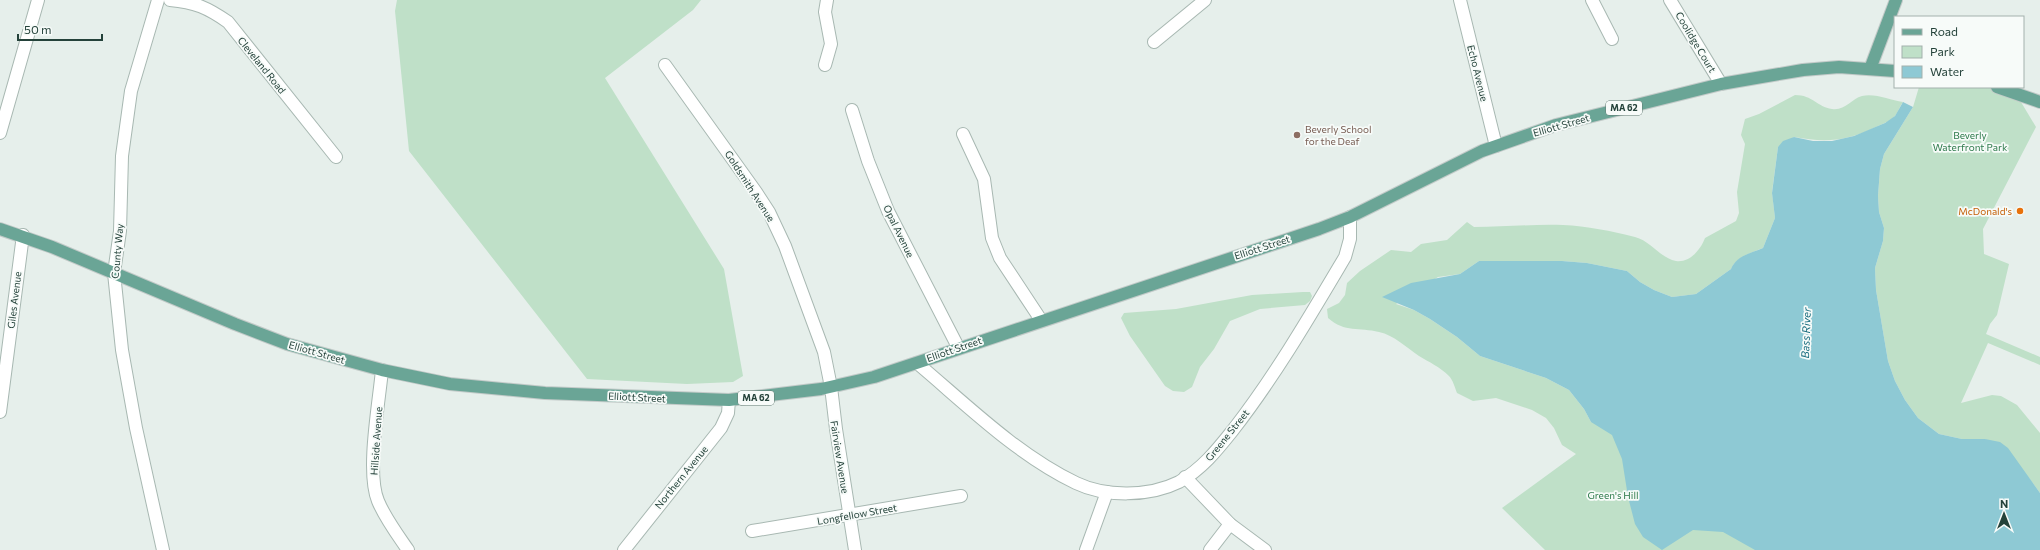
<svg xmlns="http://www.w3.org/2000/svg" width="2040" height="550" viewBox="0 0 2040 550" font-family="Commissioner,sans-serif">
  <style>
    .green { fill: #bfe0c8 }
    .water { fill: #8ec9d4 }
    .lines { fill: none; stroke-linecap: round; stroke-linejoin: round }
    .minor-casing { stroke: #a8b8b2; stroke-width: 14 }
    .major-casing { stroke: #c2cac8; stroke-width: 14 }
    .minor { stroke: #fff; stroke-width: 12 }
    .major { stroke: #6aa596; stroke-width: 12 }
    .education-dot { fill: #8d6e63; stroke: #f7fbf9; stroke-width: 1.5 }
    .food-dot { fill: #e8710a; stroke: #f7fbf9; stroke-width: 1.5 }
    .labels { text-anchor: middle; stroke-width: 3.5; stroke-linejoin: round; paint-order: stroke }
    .shield { fill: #f7fbf9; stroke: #637a73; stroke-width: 1 }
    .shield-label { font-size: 9px; font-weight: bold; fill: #24423a }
    .street-label { font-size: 10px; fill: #24423a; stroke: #f7fbf9 }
    .education-label { font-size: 10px; fill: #785e54; stroke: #f7fbf9; text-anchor: start }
    .park-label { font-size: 10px; fill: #2d7a4b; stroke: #f7fbf9 }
    .food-label { font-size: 10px; fill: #c56008; stroke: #f7fbf9; text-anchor: end }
    .water-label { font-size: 11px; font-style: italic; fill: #1c6f80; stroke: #f7fbf9 }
  </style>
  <rect width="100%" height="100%" fill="#e6efeb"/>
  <g class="green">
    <polygon points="397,0 701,0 693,10 605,78 724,269 743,376 733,382 687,384 587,379 409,151 395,11"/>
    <polygon points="1919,87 1997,87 2015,92 2036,127 1983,229 1984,254 2009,264 1997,315 1990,324 1986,334 2040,357 2040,365 1988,343 1961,403 1992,395 2001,396 2017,405 2040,433 2040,493 2029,478 1985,439 1962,439 1939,434 1918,418 1905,400 1895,381 1888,361 1876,290 1875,268 1883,241 1884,228 1879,212 1878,196 1880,169 1884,154 1913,107"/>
    <path d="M 1795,95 C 1813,95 1817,107 1832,109 C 1845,111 1851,99 1862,96 C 1875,93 1890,100 1903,102 C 1900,106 1898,112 1895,116 C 1891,121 1882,124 1876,127 C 1847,141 1826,143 1794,137 L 1778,147 L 1772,192 L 1775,218 L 1763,248 C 1751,253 1736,257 1731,269 L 1696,294 L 1672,297 L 1654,290 L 1640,282 L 1627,271 L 1587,263 L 1562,261 L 1479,261 L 1460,274 L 1438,277 L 1396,304 L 1414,310 L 1430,319 L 1457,337 L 1480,356 L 1546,378 L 1569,390 L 1584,409 L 1591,422 L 1616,425 L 1763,550 L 1545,550 L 1502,508 L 1576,454 L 1562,445 L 1554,428 L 1546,418 L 1532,410 L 1496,398 L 1473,401 L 1457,393 C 1455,388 1453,380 1449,376 C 1440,367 1429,362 1419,356 C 1407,348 1394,335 1379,332 C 1359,327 1345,333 1328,318 L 1327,309 L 1339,303 L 1345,295 L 1347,283 L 1360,271 L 1391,250 L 1411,252 L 1421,244 L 1447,240 L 1467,222 L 1474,227 C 1504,227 1533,224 1563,225 C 1587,226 1611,231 1635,237 C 1651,241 1660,258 1676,261 C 1690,263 1701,249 1705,238 L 1736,221 L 1739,213 L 1737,192 L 1745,144 L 1741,135 L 1745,119 L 1759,114 Z"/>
    <polygon points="1303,292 1310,292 1312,296 1310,301 1305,305 1260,309 1230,321 1214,349 1200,367 1192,387 1184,392 1173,391 1165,386 1130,336 1121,318 1124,313 1176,309 1252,295"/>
  </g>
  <path class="water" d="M 1903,102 L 1913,107 L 1884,154 L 1880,169 L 1878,196 L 1879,212 L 1884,228 L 1883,241 L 1875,268 L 1876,290 L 1888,361 L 1895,381 L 1905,400 L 1918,418 L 1939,434 L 1962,439 L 1985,439 L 2000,442 L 2008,448 L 2040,493 L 2040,550 L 1755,550 L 1723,532 L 1693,530 L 1662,550 L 1643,537 L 1635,524 L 1628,497 L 1622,459 L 1612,435 L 1591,422 L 1584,409 L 1569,390 L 1546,378 L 1480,356 L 1457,337 L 1430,319 L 1414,310 L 1382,297 L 1411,283 L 1460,274 L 1479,261 L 1562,261 L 1587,263 L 1627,271 L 1640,282 L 1654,290 L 1672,297 L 1696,294 L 1731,269 C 1736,256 1751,253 1763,248 L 1775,218 L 1772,193 L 1778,147 L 1783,141 L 1794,137 L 1813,141 L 1832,141 L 1854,136 L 1885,123 L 1895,116 Z"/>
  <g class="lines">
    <defs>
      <g id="minor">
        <polyline points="158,0 131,91 122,156 120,231 114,273 122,350 136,428 163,550"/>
        <path d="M 170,0 C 195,2 208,8 228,22 L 336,157"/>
        <polyline points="1460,0 1496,146"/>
        <polyline points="1592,0 1612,39"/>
        <polyline points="1670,0 1721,84"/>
        <polyline points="1154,42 1205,0"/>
        <polyline points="665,65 756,192 769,212 785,246 824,352 831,387 836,429 855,550"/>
        <polyline points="825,65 831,44 825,12 827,0"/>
        <polyline points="852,110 868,161 888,211 958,347"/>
        <polyline points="0,133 38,0"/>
        <polyline points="963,134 984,179 992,238 1000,258 1041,320"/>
        <path d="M 917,363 C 967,405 1016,454 1076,483 C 1105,497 1149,497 1179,482 C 1202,469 1217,450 1233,430 C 1275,376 1310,316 1345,257 L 1350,239 L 1350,217"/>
        <path d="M 382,370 C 379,403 366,472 378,501 C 385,518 397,534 408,550"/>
        <polyline points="0,412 23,235"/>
        <polyline points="1185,477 1230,524 1265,550"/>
        <polyline points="752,531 961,496"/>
        <polyline points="624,550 721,428 728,413 729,400"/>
        <polyline points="1086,550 1107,492"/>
        <polyline points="1210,550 1230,524"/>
      </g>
      <g id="major">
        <polyline points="1870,69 1896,0"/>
        <polyline points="1997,87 2040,102"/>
        <polyline points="0,229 52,247 235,324 287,344 382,370 450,384 545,393 729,400 821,389 874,377 1319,229 1350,217 1482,151 1556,125 1721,84 1803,70 1839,67 1895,71"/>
      </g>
    </defs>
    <use href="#minor" class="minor-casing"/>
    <use href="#major" class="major-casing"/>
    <use href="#minor" class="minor"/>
    <use href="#major" class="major"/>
  </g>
  <circle class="education-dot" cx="1297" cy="135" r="4"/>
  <circle class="food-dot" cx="2020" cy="211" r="4"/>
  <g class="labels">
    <g class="shield">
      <rect x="1606" y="101" width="36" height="14" rx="3"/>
      <rect x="738" y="391" width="36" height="14" rx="3"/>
    </g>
    <g class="shield-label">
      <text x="1624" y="111">MA 62</text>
      <text x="756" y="401">MA 62</text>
    </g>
    <g class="street-label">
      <text transform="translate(1696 42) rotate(59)" y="4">Coolidge Court</text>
      <text transform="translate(262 65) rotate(51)" y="4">Cleveland Road</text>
      <text transform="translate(1478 73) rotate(76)" y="4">Echo Avenue</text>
      <text transform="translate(1561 125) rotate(-16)" y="4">Elliott Street</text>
      <text transform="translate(750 186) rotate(57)" y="4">Goldsmith Avenue</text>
      <text transform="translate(899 231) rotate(64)" y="4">Opal Avenue</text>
      <text transform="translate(1262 247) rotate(-18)" y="4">Elliott Street</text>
      <text transform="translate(117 251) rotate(-85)" y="4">County Way</text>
      <text transform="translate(14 300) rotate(-83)" y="4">Giles Avenue</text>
      <text transform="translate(954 349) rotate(-19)" y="4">Elliott Street</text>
      <text transform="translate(317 352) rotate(16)" y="4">Elliott Street</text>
      <text transform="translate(637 397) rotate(3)" y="4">Elliott Street</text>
      <text transform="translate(1227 435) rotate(-51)" y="4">Greene Street</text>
      <text transform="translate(376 441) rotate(-86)" y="4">Hillside Avenue</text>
      <text transform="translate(840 457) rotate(81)" y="4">Fairview Avenue</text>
      <text transform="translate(681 477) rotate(-51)" y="4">Northern Avenue</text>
      <text transform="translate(857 514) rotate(-10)" y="4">Longfellow Street</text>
    </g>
    <g class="education-label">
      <text x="1305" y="133">Beverly School<tspan x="1305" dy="12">for the Deaf</tspan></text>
    </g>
    <g class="park-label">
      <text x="1970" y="139">Beverly<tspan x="1970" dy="12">Waterfront Park</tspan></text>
      <text x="1613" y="499">Green's Hill</text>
    </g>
    <g class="food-label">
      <text x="2012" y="215">McDonald's</text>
    </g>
    <g class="water-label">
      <text transform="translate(1806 333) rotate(-88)" y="4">Bass River</text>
    </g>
  </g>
  <rect x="1894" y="16" width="130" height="72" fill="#f7fbf9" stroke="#a3b1ad"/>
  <rect x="1902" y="29" width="20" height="6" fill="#6aa596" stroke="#a3b1ad"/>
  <text x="1930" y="36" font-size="12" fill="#24423a">Road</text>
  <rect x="1902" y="46" width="20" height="12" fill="#bfe0c8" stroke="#a3b1ad"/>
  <text x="1930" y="56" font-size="12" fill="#24423a">Park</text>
  <rect x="1902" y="66" width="20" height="12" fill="#8ec9d4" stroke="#a3b1ad"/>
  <text x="1930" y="76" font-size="12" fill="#24423a">Water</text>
  <g transform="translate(2004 514)" stroke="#f7fbf9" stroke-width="3" paint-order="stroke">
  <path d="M0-3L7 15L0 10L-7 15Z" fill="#24423a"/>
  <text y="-6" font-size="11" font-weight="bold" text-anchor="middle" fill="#24423a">N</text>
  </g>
  <path d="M18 34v6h84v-6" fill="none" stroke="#24423a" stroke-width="2"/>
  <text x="24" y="34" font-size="12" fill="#24423a" stroke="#f7fbf9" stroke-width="3" paint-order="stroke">50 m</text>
</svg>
